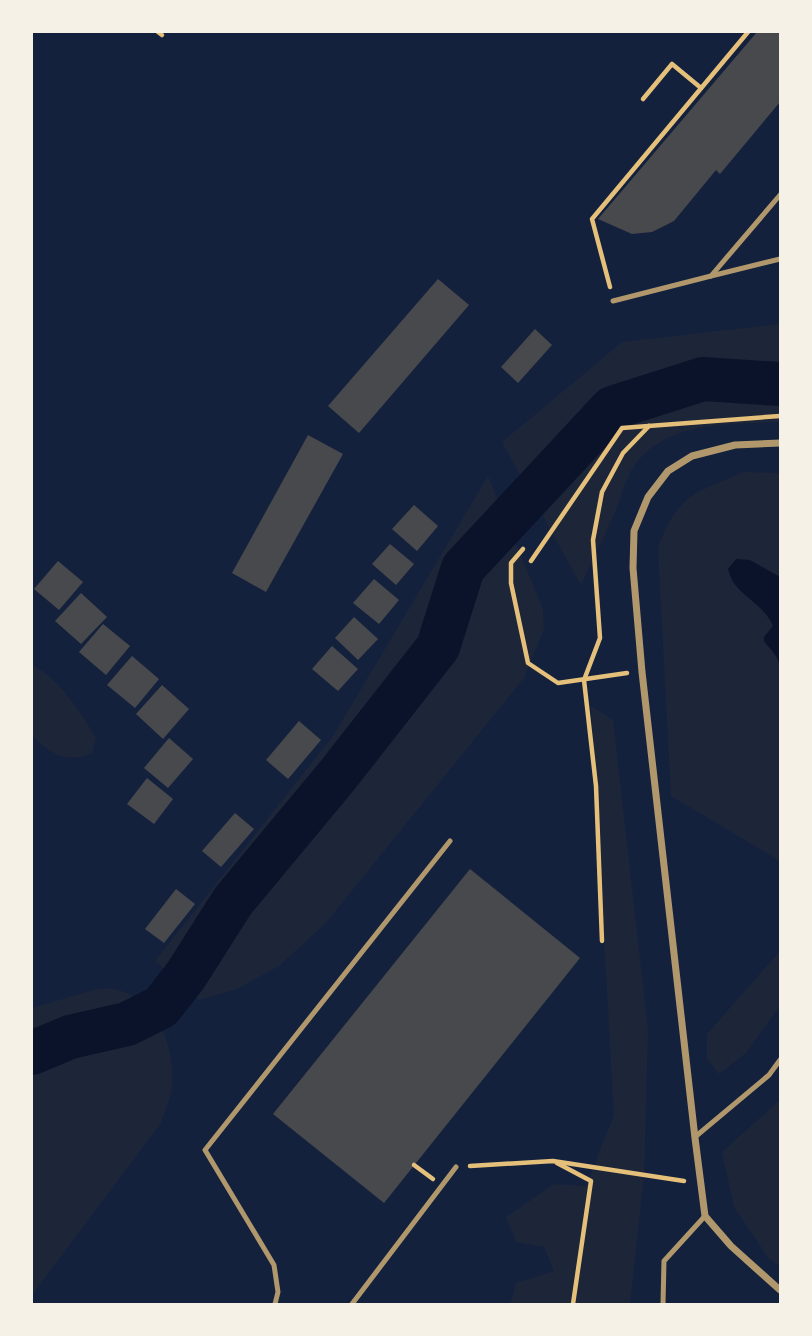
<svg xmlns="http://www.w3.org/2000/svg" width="812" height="1336" viewBox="0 0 812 1336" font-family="Lato,sans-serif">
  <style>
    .green { fill: #1d2539 }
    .water { fill: #0b132b }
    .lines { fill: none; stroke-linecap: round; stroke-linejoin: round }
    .river { stroke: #0b132b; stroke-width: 44 }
    .building { fill: #48494c }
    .path { stroke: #e5c07b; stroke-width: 4.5 }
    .service { stroke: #b1986c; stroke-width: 5 }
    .minor { stroke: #b1986c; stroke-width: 7 }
  </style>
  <rect width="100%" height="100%" fill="#14213d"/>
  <g class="green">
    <path d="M 780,324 L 780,422 C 736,424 678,421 643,455 C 626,471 622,497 613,517 C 603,540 591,562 581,585 L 502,442 L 622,342 Z"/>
    <path d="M 743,472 L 780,473 L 780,577 L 775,575 L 731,580 C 744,597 764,605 773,626 L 764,637 L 766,645 L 773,649 L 780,660 L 780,861 L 671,796 L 658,548 C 678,494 693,494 743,472 Z"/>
    <polygon points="488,476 543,609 544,629 524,678 325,924 279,966 237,989 199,1000 155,961 333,736"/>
    <path d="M 32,665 C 60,679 80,712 96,738 L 92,753 C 66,765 51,753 32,736 Z"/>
    <polygon points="591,706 613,720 648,1030 644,1174 630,1304 510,1304 516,1283 554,1271 544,1247 516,1242 506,1217 554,1184 586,1186 614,1115"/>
    <polygon points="780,951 780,1006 746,1053 719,1074 707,1059 707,1034"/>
    <path d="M 97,989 C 103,989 112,988 118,990 C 159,1001 175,1049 172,1087 C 171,1098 164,1112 161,1123 L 32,1295 L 32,1008 Z"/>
    <polygon points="780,1100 780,1266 769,1259 734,1207 722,1152"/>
  </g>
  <path class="water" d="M 736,559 L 750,560 L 780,577 L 780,673 C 780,656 773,653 764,641 L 764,637 L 773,626 C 763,601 734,596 728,569 Z"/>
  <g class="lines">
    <polyline class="river" points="32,1053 70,1037 127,1024 161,1007 186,975 233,901 337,776 438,647 463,568 612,408 703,379 780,384"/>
  </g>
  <g class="building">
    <polygon points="757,32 780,32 780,102 720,174 716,170 674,221 652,232 632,234 598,219"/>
    <polygon points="438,279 469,305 359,433 328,406"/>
    <polygon points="535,329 552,345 518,383 501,367"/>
    <polygon points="308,435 343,454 266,592 232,573"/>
    <polygon points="414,505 438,526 417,551 392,529"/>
    <polygon points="390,544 414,564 396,585 372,564"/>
    <polygon points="58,561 83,582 59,610 34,589"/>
    <polygon points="374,579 399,600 379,624 353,603"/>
    <polygon points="81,593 107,617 81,644 55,621"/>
    <polygon points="354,617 378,639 358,660 335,638"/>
    <polygon points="103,624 130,646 106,675 79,652"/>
    <polygon points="332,646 358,669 338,691 312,669"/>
    <polygon points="132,656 159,679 135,708 107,685"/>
    <polygon points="162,685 189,709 163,739 136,714"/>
    <polygon points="299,721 321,740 288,779 266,760"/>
    <polygon points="169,738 193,759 168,788 144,768"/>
    <polygon points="147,778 173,799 154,824 127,804"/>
    <polygon points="235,813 254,829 221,867 202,851"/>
    <polygon points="470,869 580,958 384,1203 273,1114"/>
    <polygon points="176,889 195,904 164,943 145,929"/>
  </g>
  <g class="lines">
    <g class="path">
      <polyline points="158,32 162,35"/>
      <polyline points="643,99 672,64 701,88"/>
      <polyline points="610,287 592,219 748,32"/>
      <polyline points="523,549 511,563 511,583 528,663 558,683 627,673"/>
      <polyline points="531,561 622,428 780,416"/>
      <polyline points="602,941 596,786 584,680 600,638 593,540 602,492 623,453 649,426"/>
      <polyline points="557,1163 591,1181 573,1304"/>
      <polyline points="414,1165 433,1179"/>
      <polyline points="470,1166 553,1161 684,1181"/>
    </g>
    <g class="service">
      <polyline points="711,276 780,259"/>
      <polyline points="613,301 711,276 780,195"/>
      <polyline points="695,1137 769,1075 780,1060"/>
      <polyline points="275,1304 278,1292 274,1265 205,1150 450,841"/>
      <polyline points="352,1304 456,1167"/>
      <polyline points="663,1304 664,1261 705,1216"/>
    </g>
    <polyline class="minor" points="780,443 735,445 692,456 668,471 648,497 634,531 633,568 642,672 695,1138 705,1216 731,1246 780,1290"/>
  </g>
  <rect width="812" height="1336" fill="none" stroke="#f6f1e7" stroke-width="66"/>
</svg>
